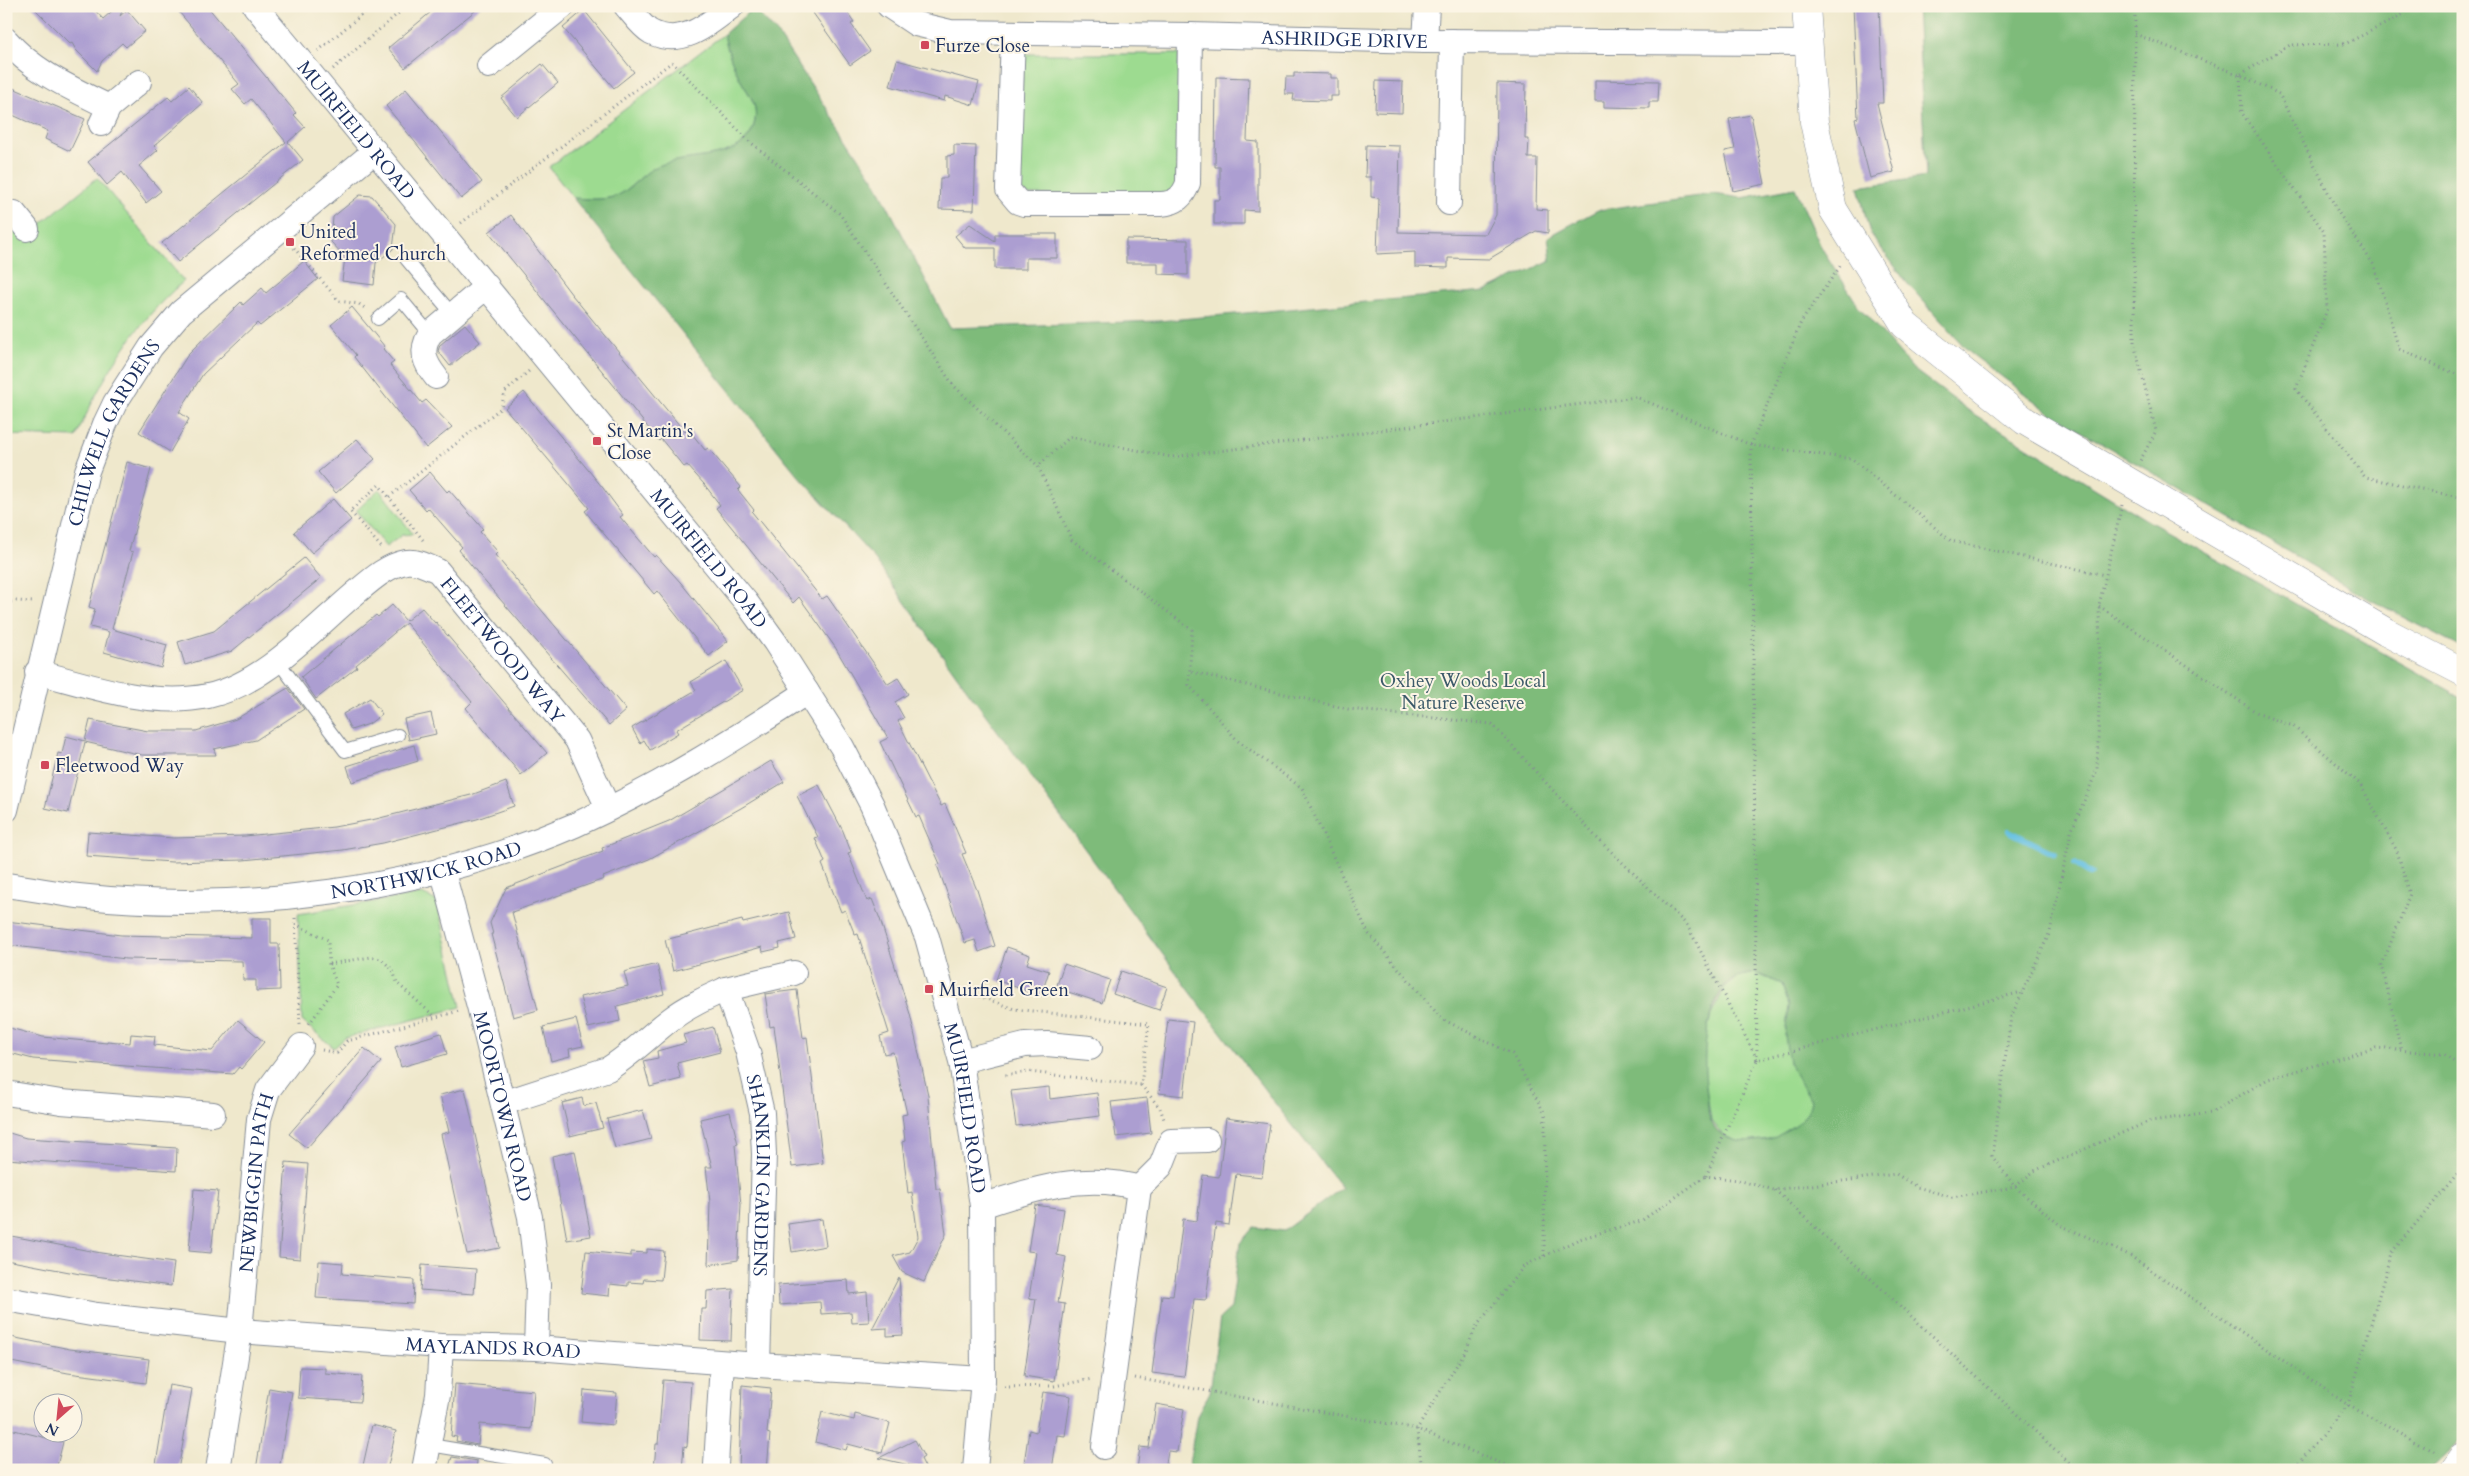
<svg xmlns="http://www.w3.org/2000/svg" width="2469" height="1476" viewBox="0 0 2469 1476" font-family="Cardo,serif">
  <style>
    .green { fill: #9ddb90; stroke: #5c8577 }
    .forest { fill: #7ebb7a; stroke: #4c756c; fill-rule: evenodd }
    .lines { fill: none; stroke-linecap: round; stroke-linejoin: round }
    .stream { stroke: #64c0e2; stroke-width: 6 }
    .building { fill: #ac9ed1 }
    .lane-casing { stroke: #858c95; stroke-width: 14 }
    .street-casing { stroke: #858c95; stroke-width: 26 }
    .secondary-casing { stroke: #858c95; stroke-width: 29 }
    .path { stroke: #858c95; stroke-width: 3; stroke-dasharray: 1 4; stroke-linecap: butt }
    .lane { stroke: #fff; stroke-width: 12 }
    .street { stroke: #fff; stroke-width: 24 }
    .secondary { stroke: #fff; stroke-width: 28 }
    .poi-dot { fill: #d1495b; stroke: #fcf5e5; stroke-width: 2 }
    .labels { text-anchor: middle; stroke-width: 4; stroke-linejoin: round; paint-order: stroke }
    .street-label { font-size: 19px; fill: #1b2f5e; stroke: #fcf5e5 }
    .poi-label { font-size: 19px; fill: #1b2f5e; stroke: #fcf5e5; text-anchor: start }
    .park-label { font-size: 19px; fill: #3c5a6a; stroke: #fcf5e5 }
  </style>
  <rect width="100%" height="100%" fill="#fcf5e5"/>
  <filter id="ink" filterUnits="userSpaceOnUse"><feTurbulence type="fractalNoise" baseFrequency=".02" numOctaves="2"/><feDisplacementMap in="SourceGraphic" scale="10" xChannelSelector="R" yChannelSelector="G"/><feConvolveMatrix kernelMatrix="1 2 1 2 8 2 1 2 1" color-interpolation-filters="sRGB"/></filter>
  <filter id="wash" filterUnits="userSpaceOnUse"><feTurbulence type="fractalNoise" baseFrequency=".0096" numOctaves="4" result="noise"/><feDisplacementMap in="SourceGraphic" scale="20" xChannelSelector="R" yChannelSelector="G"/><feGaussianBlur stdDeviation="1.12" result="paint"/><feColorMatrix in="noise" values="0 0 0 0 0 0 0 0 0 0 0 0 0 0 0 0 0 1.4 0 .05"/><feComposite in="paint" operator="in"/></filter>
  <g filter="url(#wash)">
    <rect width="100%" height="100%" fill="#efe8cc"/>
    <g class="green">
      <path d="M 724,34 C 727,49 732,63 739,77 C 747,93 758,102 755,121 C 748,163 688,154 658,166 C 646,171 636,183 625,191 C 611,202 590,199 573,198 L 549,167 Z"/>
      <polygon points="1023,54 1179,54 1176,186 1166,194 1029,195 1017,189"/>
      <path d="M 97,178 L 184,281 C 133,325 103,376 76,437 L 6,435 L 6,226 L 11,226 L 22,239 Z"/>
      <polygon points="379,489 413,534 402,535 386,547 356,511"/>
      <polygon points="422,894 437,901 461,1007 345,1038 334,1048 302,1021 298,914"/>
      <polygon points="1755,973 1782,984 1789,1006 1785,1036 1811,1101 1809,1114 1799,1123 1775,1138 1740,1143 1723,1135 1711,1120 1703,1072 1704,1043 1711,1015 1724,989 1737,977"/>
    </g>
    <g class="forest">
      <polygon points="1917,6 2463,6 2463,648 2369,599 2053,415 1969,352 1907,283 1870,233 1858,187 1926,177"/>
      <path d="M 753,8 L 777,33 L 876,183 L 950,328 L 1159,321 L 1485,291 L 1551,260 L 1548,237 L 1598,210 L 1713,194 L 1742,198 L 1795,188 L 1821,247 L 1859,307 L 1913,369 L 1972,413 L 2145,519 L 2463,698 L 2463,1439 L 2431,1470 L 1188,1470 L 1197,1416 L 1210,1392 L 1220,1318 L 1231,1308 L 1240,1243 L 1254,1227 L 1284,1231 L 1342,1188 L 1274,1102 L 1192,994 L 957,676 L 873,557 L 797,474 L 573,198 C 590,199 611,202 625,191 C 636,183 646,171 658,166 C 688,153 748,164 755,121 C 758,101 747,93 739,77 C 732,63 727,49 724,34 ZM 1755,973 L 1782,984 L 1789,1006 L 1785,1036 L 1789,1063 L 1811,1101 C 1807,1120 1795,1126 1779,1135 C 1772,1140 1762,1140 1754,1141 C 1736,1144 1717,1137 1710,1119 C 1708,1114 1708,1106 1708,1100 C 1702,1066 1701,997 1737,977 C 1742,975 1750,974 1755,973 Z"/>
    </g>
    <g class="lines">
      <g class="stream">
        <polyline points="2009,831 2055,854"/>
        <polyline points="2075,864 2091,874"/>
      </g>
    </g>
    <g id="blocks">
      <g class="building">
        <polygon points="32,6 91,6 103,19 118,6 124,6 120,16 127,10 145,31 126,47 122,43 102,61 97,71 76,50 72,43 70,44"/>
        <polygon points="174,6 207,6 296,113 294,115 305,127 288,142 303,160 178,262 162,243 286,142 251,99 245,104 232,89 239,84"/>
        <polygon points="438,6 481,6 405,68 388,48"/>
        <polygon points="808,6 843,6 854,22 851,24 870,51 850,65"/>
        <polygon points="1853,6 1879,6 1883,103 1877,103 1894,172 1870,178 1855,119 1858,118"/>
        <polygon points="584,10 634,72 614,88 563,28"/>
        <polygon points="897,60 979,82 973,105 945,96 944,101 890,86"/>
        <polygon points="542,64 558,83 517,117 501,98"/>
        <polygon points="1294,73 1331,74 1331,78 1338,78 1338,96 1330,96 1330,101 1293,100 1294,94 1285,94 1286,77 1294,77"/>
        <polygon points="1216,77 1249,78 1247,141 1258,142 1258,211 1244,210 1244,224 1214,224 1214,200 1220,200 1220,167 1215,167"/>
        <polygon points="1595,80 1659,81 1658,102 1649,102 1649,108 1604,107 1604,101 1595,101"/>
        <polygon points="1376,81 1403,82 1402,113 1375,112"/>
        <polygon points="1497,83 1526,84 1525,139 1529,139 1528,158 1537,158 1536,209 1548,210 1548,233 1536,231 1489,259 1448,258 1448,268 1415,267 1415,252 1377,254 1379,198 1371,197 1371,177 1365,177 1366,145 1400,146 1398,232 1486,234 1496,215"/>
        <polygon points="6,85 85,119 70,151 45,139 48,131 6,112"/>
        <polygon points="189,86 203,103 154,146 158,150 139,166 161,191 146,203 122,172 107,185 88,162 168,97 172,101"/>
        <polygon points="406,89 482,182 461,199 386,106"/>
        <polygon points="1751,115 1765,184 1733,191 1725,151 1735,149 1729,119"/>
        <polygon points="954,145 976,146 974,210 939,209 940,178 947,178 947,156 954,155"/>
        <polygon points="360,195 372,196 396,224 393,249 376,263 374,285 342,281 345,257 331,242 333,217"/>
        <polygon points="511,215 572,295 685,432 688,429 705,450 708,448 741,487 738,490 754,510 752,512 822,599 827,596 888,684 898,678 908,694 895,702 904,718 898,721 941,806 945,804 966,853 962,854 977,890 995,946 979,952 975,940 965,943 937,865 940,864 919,816 916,817 880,742 888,738 835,647 799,597 793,603 716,508 720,505 704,484 687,465 684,467 661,439 659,441 489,232"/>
        <polygon points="970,224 995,241 995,234 1057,234 1057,258 1026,258 1026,269 995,269 995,248 965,248 955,236"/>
        <polygon points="1126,239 1188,240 1188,275 1158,274 1158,263 1126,263"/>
        <polygon points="304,261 318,279 260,326 257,323 203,374 179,412 189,419 170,452 139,432 189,353 241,302 243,305 262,288 266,293"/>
        <polygon points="352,307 385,347 383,349 394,362 390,365 422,403 426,400 452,427 426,448 354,357 356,355 331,325"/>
        <polygon points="465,324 480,342 450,366 438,351 440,345"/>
        <polygon points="524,392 603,488 623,515 620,517 654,557 656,555 681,583 728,641 709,656 657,591 654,594 585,511 589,508 505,408"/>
        <polygon points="357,439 375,459 336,493 318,472"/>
        <polygon points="127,462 151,469 129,551 133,552 112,629 167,645 161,668 104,652 109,632 90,627 95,609 89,607"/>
        <polygon points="430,472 447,492 449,490 483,529 480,532 498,552 495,555 626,710 609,725 480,576 459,550 462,547 428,508 426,510 409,490"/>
        <polygon points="333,499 351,520 312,553 294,532"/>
        <polygon points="304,558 321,578 232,651 185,665 178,642 214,631"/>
        <polygon points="392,605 406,621 422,608 435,623 436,622 547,753 521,775 466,708 472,702 406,623 356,665 357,667 316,699 301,677 376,615 378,617"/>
        <polygon points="726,661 743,690 676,730 678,733 650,750 644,740 640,743 632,728 696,690 691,682"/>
        <polygon points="288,688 304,709 256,740 214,749 216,755 142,755 85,742 68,813 45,808 58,753 62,754 66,736 85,741 90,720 148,731 196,731 236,719"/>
        <polygon points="370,698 382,714 369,724 351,730 343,714"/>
        <polygon points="431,713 436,734 409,740 404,719"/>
        <polygon points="414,745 418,761 352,782 347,766"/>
        <polygon points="771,761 784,782 741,808 649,859 603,877 604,879 512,912 538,1010 513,1017 491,934 493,934 490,923 506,888 603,851 602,848 669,821"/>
        <polygon points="506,782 514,806 477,819 383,843 343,850 243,860 172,862 86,856 88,832 174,838 245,836 334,827 376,819 471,795"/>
        <polygon points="819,785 843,831 851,852 848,853 867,901 872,899 880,919 910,1014 928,1095 936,1189 940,1189 946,1234 924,1282 902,1272 893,1256 910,1252 918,1237 912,1192 908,1193 902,1142 905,1141 902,1115 907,1114 893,1052 884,1054 880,1036 889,1033 858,934 855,935 845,910 841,912 822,864 825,862 815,838 818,837 797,796"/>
        <polygon points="789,912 796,939 779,943 780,948 763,952 762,947 673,971 665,940 742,920 743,923"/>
        <polygon points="252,918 271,918 271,944 279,944 280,990 256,991 256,980 243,980 242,961 126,959 6,945 6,921 121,935 252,938"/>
        <polygon points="1007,947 1030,955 1027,964 1049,971 1041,996 996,980"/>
        <polygon points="657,964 664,994 617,1006 620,1021 588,1028 580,997 628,986 624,972"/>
        <polygon points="1064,964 1110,980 1102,1003 1056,988"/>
        <polygon points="1121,971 1167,987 1159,1010 1113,994"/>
        <polygon points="797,990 803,1038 807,1037 823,1163 792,1167 774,1026 770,1027 765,994"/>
        <polygon points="576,1019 583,1046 569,1049 570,1056 551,1061 543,1027"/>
        <polygon points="1168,1019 1193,1022 1184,1096 1159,1093"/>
        <polygon points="238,1020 264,1042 241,1069 239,1067 233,1074 33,1059 6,1052 6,1027 43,1037 107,1043 107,1041 130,1043 131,1034 155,1036 154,1045 212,1051"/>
        <polygon points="713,1027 720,1052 677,1063 681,1079 650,1087 643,1061 658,1058 657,1051 686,1043 683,1035"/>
        <polygon points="441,1033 447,1054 401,1067 395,1047"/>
        <polygon points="364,1048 381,1062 307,1148 289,1134"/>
        <polygon points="1049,1087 1050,1099 1097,1093 1100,1116 1016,1126 1011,1091"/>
        <polygon points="465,1089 500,1248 467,1254 441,1134 449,1132 440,1095"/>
        <polygon points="582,1098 584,1106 596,1103 603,1128 570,1136 562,1103"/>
        <polygon points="1147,1098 1151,1133 1116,1137 1111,1102"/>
        <polygon points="643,1110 651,1139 615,1148 607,1119"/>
        <polygon points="730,1112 738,1144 735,1145 741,1205 738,1260 708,1265 710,1202 706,1167 712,1167 700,1119"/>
        <polygon points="1226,1118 1270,1124 1262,1177 1236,1174 1229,1225 1216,1223 1206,1300 1194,1299 1184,1377 1152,1373 1162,1295 1173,1296 1183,1219 1197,1221 1203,1175 1219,1177"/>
        <polygon points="6,1132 26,1138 177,1148 176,1171 6,1159"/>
        <polygon points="575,1151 591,1236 567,1240 552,1156"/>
        <polygon points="286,1162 308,1164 300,1259 279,1257"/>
        <polygon points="194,1189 218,1191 211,1253 189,1251"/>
        <polygon points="1035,1205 1064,1209 1057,1255 1066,1257 1058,1303 1065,1304 1054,1381 1024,1376 1036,1299 1029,1298 1036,1252 1028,1251"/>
        <polygon points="822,1219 826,1246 792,1252 788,1224"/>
        <polygon points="6,1235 101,1253 174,1263 171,1286 80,1274 6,1260"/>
        <polygon points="647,1249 664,1251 661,1280 644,1279 643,1283 628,1282 628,1286 610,1284 609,1296 581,1293 586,1251 631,1256 631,1252 647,1253"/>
        <polygon points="319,1261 343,1263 342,1274 414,1280 413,1304 316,1298"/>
        <polygon points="422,1265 476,1269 474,1294 420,1290"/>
        <polygon points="899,1277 903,1335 887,1336 887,1328 872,1329"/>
        <polygon points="848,1280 849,1294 867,1292 869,1322 852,1323 851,1312 821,1314 820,1302 779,1305 778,1285"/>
        <polygon points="733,1289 731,1341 700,1340 701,1309 706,1309 707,1291"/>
        <polygon points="6,1336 70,1349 149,1359 146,1383 68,1373 6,1361"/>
        <polygon points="300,1367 325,1368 325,1373 362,1376 360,1402 298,1398"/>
        <polygon points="663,1380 691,1382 687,1447 684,1446 682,1470 654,1470 656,1444 658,1444"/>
        <polygon points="455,1384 534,1391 531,1429 480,1424 478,1445 456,1441 457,1437 451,1436"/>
        <polygon points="169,1385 192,1389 184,1437 178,1470 155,1470"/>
        <polygon points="742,1385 771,1388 767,1433 770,1434 767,1470 739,1470"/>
        <polygon points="269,1388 292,1392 279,1470 256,1470"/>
        <polygon points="584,1390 617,1393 614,1425 581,1422"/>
        <polygon points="1043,1392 1071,1396 1065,1436 1057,1435 1052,1470 1023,1470 1029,1430 1036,1432"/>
        <polygon points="1156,1404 1184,1409 1177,1452 1168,1451 1165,1470 1137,1470 1140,1447 1149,1448"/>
        <polygon points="822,1412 854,1420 855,1414 890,1423 882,1453 848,1444 846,1450 815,1442"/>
        <polygon points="372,1425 396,1431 387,1470 362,1470"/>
        <polygon points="6,1428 63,1442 56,1470 6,1470"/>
        <polygon points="915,1440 924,1457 921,1459 926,1469 879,1458"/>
        <polygon points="452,1457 477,1461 476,1470 448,1470"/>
      </g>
    </g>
  </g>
  <g filter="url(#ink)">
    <use href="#blocks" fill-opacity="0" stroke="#858c95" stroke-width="1"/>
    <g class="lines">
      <defs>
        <g id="lane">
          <polyline points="406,259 453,315"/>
          <polyline points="378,319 401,299 430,334"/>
          <polyline points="277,660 345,751 398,735"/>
          <polyline points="430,1445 545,1464"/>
        </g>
        <g id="street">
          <path id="s1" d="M 255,6 L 746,602 L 775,642 L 842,747 L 872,805 L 927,937 L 961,1061 L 982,1206 L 983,1379 L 975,1470"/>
          <path d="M 626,6 C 633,14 642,27 651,32 C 682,48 709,24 732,6"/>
          <path id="s2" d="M 889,6 L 916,24 L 950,32 L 1190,35 L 1425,41 L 1807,43"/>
          <path d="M 1013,33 L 1008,190 L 1018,202 L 1024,204 L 1161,204 C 1176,203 1183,197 1188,183 L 1190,35"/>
          <path d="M 6,40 C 33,72 73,89 109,107"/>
          <polyline points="1425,41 1427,6"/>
          <polyline points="489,66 563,6"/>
          <polyline points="101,124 109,107 139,82"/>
          <polyline points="1449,203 1452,41"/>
          <polyline points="6,214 14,213 27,229"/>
          <path d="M 436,377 C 424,362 420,351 430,334 L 487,286"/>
          <path id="s3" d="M 37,672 C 92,686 151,708 208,696 C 263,684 310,632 352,596 C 369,582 385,566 406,562 C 417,560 429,567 438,571 L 577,740 L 608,808"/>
          <path id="s4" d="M 6,810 L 87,471 L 105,424 L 115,403 L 151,347 L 181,312 L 375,151"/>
          <path id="s5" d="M 442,869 L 479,1006 L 530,1217 L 538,1285 L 536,1348"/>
          <path id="s6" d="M 6,885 C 30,888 54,893 78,896 C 240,914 425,890 575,825 C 657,788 732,741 807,692"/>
          <polyline points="726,989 794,973"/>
          <polyline points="961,1061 1025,1045 1047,1044 1090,1048"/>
          <polyline points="6,1093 61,1102 213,1114"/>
          <path id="s7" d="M 503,1103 L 608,1069 C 631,1055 650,1035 671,1019 C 688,1006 706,998 726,989 L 748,1052 L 762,1113 L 764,1154 L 758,1365"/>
          <polyline points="1139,1188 1161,1166 1171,1141 1207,1140"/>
          <path d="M 982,1206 C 1032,1189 1087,1172 1139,1188 L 1104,1447"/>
          <path id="s8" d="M 6,1299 L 97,1315 L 240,1331 L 441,1346 L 536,1348 L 758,1365 L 983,1379"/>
          <polyline points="716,1465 722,1363"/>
          <path id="s9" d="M 218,1470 L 240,1331 L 259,1119 L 268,1090 L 301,1046"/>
          <polyline points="424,1470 438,1395 441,1346"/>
        </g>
        <g id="secondary">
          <polyline points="1806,6 1814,122 1833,209 1905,325 2025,421 2386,632 2463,672"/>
          <polyline points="2454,1470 2463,1458"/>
        </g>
      </defs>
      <use href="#lane" class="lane-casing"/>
      <use href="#street" class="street-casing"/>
      <use href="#secondary" class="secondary-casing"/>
      <g class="path">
        <polyline points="2135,6 2134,343 2156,431 2140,461"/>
        <polyline points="2135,34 2240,75 2279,94 2338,212 2374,265 2399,349 2463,377"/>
        <polyline points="318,51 372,6"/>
        <polyline points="672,62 750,142 840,214 953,385 1038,466"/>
        <polyline points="333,69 407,6"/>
        <polyline points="2241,74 2290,45 2345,44 2401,16 2407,6"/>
        <polyline points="2240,75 2242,113 2324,232 2327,310 2296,389 2365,477 2463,498"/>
        <polyline points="461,223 672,62"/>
        <polyline points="294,248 339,301 359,304 366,309"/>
        <polyline points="2122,505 2099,605 2100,677 2097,770 2071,832 2050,932 2011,1017 1992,1156 2015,1187 2060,1225 2129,1255 2348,1405 2436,1453"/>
        <polyline points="423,540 389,497 501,408 505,392 529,371"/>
        <polyline points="381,547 350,511 379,485 389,497"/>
        <polyline points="6,603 16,601 33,602"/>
        <polyline points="2099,606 2259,714 2293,726 2360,784 2397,851 2410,894 2382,965 2401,1050"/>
        <polyline points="1192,672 1348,709 1492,724 1596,837 1687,925 1757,1059"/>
        <polyline points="295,918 300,1024"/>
        <polyline points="295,924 328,940 329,964 337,985 307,1027"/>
        <polyline points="329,964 371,957 381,959 393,970 397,983 434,1016"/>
        <polyline points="965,991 1014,1009 1149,1024 1141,1085 1029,1072 1005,1075"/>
        <polyline points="322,1050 337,1053 347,1041 459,1011"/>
        <polyline points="1757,1060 1751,445 1801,322 1841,265"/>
        <polyline points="1141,1085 1160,1108 1165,1122"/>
        <polyline points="1706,1176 1757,1060 2022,992"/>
        <polyline points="1775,1190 2077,1470"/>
        <polyline points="1544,1256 1545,1114 1512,1054 1442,1019 1368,933 1302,788 1238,741 1189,685 1192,630 1072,540 1038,466 1070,437 1172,457 1636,397 1751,445 1852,459 1951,541 2105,575"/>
        <polyline points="1135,1378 1417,1429 1517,1470"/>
        <polyline points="1004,1387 1054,1386 1092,1379"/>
        <polyline points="1422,1470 1417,1429 1466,1350 1476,1327 1524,1266 1579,1239 1641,1221 1706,1176 1738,1180 1774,1190 1896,1174 1917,1187 1952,1197 2015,1187 2034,1171 2150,1121 2211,1113 2268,1079 2376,1048 2444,1054 2463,1069"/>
        <polyline points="1840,1470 1918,1466 1975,1470"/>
        <polyline points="2292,1470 2348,1405 2391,1253 2463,1168"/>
      </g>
      <use href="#lane" class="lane"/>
      <use href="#street" class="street"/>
      <use href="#secondary" class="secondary"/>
    </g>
  </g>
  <g class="poi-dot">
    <rect x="920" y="40" width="10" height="10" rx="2.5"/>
    <rect x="285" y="237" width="10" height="10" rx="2.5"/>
    <rect x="592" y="436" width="10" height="10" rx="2.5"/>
    <rect x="40" y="760" width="10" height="10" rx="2.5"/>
    <rect x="924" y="984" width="10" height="10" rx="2.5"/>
  </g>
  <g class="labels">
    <g class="street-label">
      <text dy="7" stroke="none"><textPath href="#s2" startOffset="462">ASHRIDGE DRIVE</textPath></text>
      <text dy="7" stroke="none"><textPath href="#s1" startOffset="160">MUIRFIELD ROAD</textPath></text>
      <text dy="7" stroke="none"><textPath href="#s4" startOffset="394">CHILWELL GARDENS</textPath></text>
      <text dy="7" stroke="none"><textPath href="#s1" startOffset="715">MUIRFIELD ROAD</textPath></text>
      <text dy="7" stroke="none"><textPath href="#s3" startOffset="552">FLEETWOOD WAY</textPath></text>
      <text dy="7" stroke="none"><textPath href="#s6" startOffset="424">NORTHWICK ROAD</textPath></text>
      <text dy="7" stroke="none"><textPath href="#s5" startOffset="245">MOORTOWN ROAD</textPath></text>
      <text dy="7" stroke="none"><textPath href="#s1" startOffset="1330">MUIRFIELD ROAD</textPath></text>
      <text dy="7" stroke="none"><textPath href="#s7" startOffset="445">SHANKLIN GARDENS</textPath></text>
      <text dy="7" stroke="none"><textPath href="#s9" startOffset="290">NEWBIGGIN PATH</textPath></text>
      <text dy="7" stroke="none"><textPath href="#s8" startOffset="490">MAYLANDS ROAD</textPath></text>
    </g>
    <g class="poi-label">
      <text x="935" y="52">Furze Close</text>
      <text x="300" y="238">United<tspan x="300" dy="22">Reformed Church</tspan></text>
      <text x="607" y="437">St Martin's<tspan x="607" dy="22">Close</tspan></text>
      <text x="55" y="772">Fleetwood Way</text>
      <text x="939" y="996">Muirfield Green</text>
    </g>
    <g class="park-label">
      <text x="1463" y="687">Oxhey Woods Local<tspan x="1463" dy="22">Nature Reserve</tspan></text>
    </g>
  </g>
  <rect width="2469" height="1476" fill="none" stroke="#fcf5e5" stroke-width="25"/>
  <g transform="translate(58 1418) rotate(207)"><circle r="24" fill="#fcf5e5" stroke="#a2a6af"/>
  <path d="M0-4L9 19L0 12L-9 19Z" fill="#d1495b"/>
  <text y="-8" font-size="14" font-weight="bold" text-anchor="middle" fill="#1b2f5e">N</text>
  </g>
</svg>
